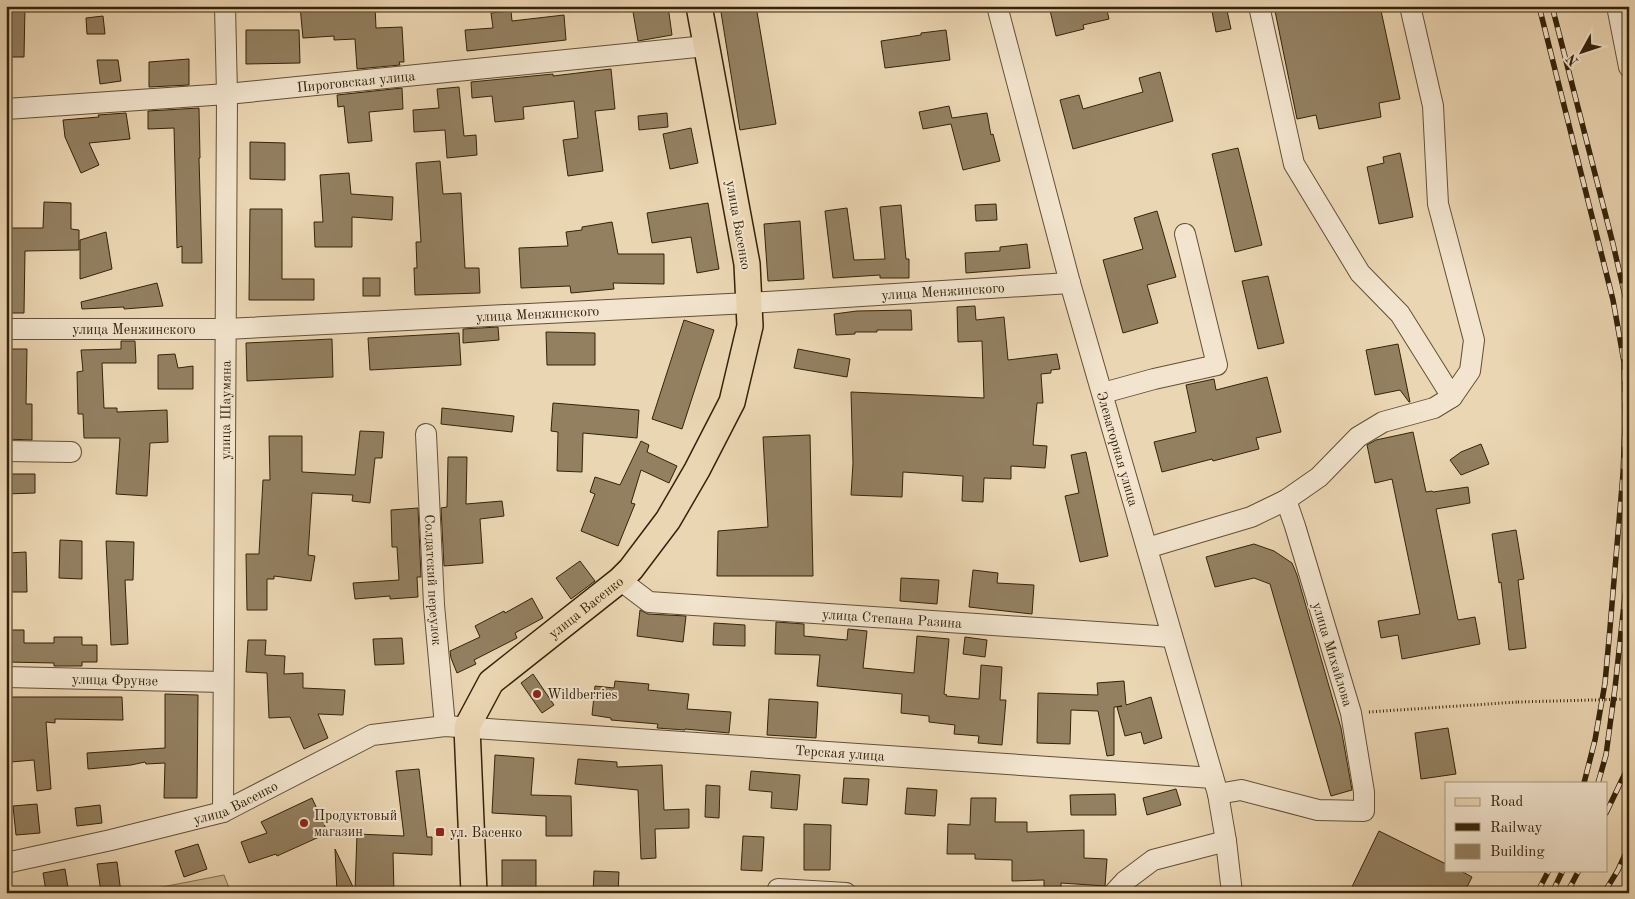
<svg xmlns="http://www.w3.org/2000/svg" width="1635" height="899" viewBox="0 0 1635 899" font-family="'Old Standard TT',serif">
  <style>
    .green { fill: #ccb896; stroke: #806e50 }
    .building { fill: #938061; stroke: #342309 }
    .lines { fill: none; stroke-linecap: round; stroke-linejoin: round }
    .minor-casing { stroke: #625034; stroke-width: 22 }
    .major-casing { stroke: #342309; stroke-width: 28 }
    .path { stroke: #342309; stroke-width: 3; stroke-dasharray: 1 2.5; stroke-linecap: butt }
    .minor { stroke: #f2e4ce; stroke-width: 20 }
    .major { stroke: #ebd6b3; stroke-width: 25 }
    .rail-casing { stroke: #342309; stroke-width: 5.5 }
    .rail { stroke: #f2e4ce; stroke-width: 4; stroke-dasharray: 11; stroke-linecap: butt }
    .path-bridge { stroke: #342309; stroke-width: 3; stroke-dasharray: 1 2.5; stroke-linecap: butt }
    .poi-dot { fill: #8f2418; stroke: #f2e4ce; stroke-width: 2 }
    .labels { text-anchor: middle; stroke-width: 4; stroke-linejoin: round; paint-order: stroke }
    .street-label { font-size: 14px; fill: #342309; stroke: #f2e4ce }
    .poi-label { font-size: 14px; fill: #342309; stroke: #f2e4ce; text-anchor: start }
  </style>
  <rect width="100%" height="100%" fill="#ebd6b3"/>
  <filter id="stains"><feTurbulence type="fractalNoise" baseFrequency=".004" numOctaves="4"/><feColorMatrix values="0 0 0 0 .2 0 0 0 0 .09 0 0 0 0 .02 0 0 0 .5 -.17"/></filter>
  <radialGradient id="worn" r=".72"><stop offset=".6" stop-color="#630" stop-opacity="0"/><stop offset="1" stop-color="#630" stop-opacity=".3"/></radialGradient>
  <polygon class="green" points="224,875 231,893 131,893"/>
  <g class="building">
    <polygon points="6,6 25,6 24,57 6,57"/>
    <polygon points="300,6 375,6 376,28 402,27 404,62 399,62 400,65 357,69 355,39 334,40 334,36 303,38"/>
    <polygon points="632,6 668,6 672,35 638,41"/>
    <polygon points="720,6 756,6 776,124 740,130"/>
    <polygon points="1049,6 1106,6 1109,19 1083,25 1084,29 1056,36"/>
    <polygon points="1211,6 1226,6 1231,29 1216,32"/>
    <polygon points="1274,6 1380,6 1400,99 1379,103 1381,117 1319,129 1316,115 1297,119"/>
    <polygon points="511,11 512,21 564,15 566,40 467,51 465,30 493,28 491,13"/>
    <polygon points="103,16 105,34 87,34 86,18"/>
    <polygon points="246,30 299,30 300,63 246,64"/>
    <polygon points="946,30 950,60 885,68 881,41 921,35 921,33"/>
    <polygon points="189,59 189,85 149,87 149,62"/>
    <polygon points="97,60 118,60 121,81 100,84"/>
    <polygon points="611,69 615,109 595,111 603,171 568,176 563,140 578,138 574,101 523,107 524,119 495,122 492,96 472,98 471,82 553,74 553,76"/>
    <polygon points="1160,72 1173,121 1073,149 1060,100 1079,95 1083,109 1143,92 1139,78"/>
    <polygon points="459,87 464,136 476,135 477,155 447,158 445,130 414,132 413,110 439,108 437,89"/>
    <polygon points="402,88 403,109 369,112 372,141 348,143 344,106 338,107 337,95"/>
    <polygon points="949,106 952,118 987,113 991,135 993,134 1000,161 963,170 951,124 923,129 919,112"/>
    <polygon points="199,108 200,158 199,158 202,263 182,263 182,246 177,248 174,128 148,129 148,111"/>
    <polygon points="126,113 130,139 89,143 99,165 81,173 65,137 63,120 99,117 98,115"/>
    <polygon points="667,113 668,127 639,130 638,116"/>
    <polygon points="691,128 698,163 670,169 663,134"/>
    <polygon points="250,142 285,143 285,180 250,179"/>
    <polygon points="1238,148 1262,245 1235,252 1212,154"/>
    <polygon points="1400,153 1413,217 1379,224 1367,167 1384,163 1383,157"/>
    <polygon points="440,161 443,194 461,193 465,268 479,268 480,293 415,295 414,268 417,268 416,242 421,242 416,163"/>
    <polygon points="349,173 351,194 393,197 392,220 352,217 352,247 315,247 314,222 323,222 320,175"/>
    <polygon points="44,202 71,203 71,229 79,230 79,250 25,251 24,313 6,313 6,228 43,228"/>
    <polygon points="708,203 719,269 697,273 691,237 652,243 647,213"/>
    <polygon points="996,204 997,220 976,221 975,205"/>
    <polygon points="901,205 906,259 909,259 909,278 880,278 880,275 833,278 825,211 847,208 854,260 885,259 880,207"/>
    <polygon points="250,209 282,209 282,279 314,279 314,300 249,300"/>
    <polygon points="1157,211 1176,277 1147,285 1158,323 1123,333 1103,260 1143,249 1134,218"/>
    <polygon points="800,221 804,279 768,281 764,224"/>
    <polygon points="612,222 618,254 664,254 664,284 613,283 614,289 571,293 570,286 521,288 519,248 568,246 566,232 582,230 582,227"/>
    <polygon points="106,232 112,269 80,279 80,240"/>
    <polygon points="1027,244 1030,268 966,273 965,253 1000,251 1000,247"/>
    <polygon points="1268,276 1284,343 1258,349 1242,281"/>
    <rect x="363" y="278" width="17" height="18"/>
    <polygon points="157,283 163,306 124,309 124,307 82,309 81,302"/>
    <polygon points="975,306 976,320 1004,317 1008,360 1057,354 1060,369 1051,370 1051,373 1041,374 1043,403 1037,403 1033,445 1047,446 1045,468 1011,466 1011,479 984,478 983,502 962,501 963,476 903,472 902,497 851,495 853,463 851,392 984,398 982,341 958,342 957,307"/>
    <polygon points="911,310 912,330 877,330 877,332 855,332 855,334 836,335 834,314 857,311"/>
    <polygon points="684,320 714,330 682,429 652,419"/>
    <polygon points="498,327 499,340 463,343 463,329"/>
    <polygon points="546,332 595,333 595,365 547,365"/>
    <polygon points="459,333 461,365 370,370 368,338"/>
    <polygon points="332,339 333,377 247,381 246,343"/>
    <polygon points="121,341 135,341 136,363 102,363 104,408 117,408 117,412 167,410 168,442 150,443 147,496 116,494 120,438 84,438 83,414 78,414 77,372 83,371 81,350 121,349"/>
    <polygon points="1398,344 1410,402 1409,402 1400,390 1375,395 1366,350"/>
    <polygon points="6,349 27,349 26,404 32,404 32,440 6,439"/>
    <polygon points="798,349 850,359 847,377 794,368"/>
    <polygon points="175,354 178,368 193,366 193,389 158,389 158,355"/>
    <polygon points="1267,377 1281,432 1256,438 1259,449 1213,461 1212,459 1162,472 1154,442 1196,432 1186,385 1214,379 1216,390"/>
    <polygon points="553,403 639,410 637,438 583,433 582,472 557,471 558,432 551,431"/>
    <polygon points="442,408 514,416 512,432 441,424"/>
    <polygon points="360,431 384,432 382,458 375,458 370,503 352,501 353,495 312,493 308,555 315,556 311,581 274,576 274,579 267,579 267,610 247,610 246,554 259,554 263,480 270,480 269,436 302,436 302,472 355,475"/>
    <polygon points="1413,432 1426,492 1432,491 1433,492 1468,487 1470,503 1436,509 1458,620 1475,617 1480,644 1402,659 1398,635 1381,638 1378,621 1420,614 1392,479 1375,483 1367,445 1376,440"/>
    <polygon points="810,435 813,576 717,576 718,531 768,527 763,437"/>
    <polygon points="641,441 649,445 647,452 677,466 669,483 641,470 631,503 635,504 618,546 581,531 595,494 590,492 595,477 620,485"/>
    <polygon points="1481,444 1489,464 1461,475 1450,460 1461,452"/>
    <polygon points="1086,452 1108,556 1080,562 1065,496 1079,493 1071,455"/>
    <polygon points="448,457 467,457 466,504 502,501 504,516 480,519 483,563 444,566 441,508 447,507"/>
    <polygon points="6,474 35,474 35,493 6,494"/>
    <polygon points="418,508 421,577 417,577 418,597 390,599 390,596 355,599 353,583 399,580 397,547 392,547 391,510"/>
    <polygon points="1516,530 1524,579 1518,580 1526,648 1509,650 1501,582 1499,583 1492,534"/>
    <polygon points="60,540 82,541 82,579 59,578"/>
    <polygon points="106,541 134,542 133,580 125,580 128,644 111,645"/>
    <polygon points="1254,544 1274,551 1292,563 1297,575 1341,728 1352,790 1331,796 1270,584 1254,578 1215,587 1206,557"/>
    <polygon points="26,552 27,592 10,592 8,553"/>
    <polygon points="580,561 595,581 571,599 556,578"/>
    <polygon points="973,570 998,573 997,583 1034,585 1032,614 969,607"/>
    <polygon points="901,578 939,580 937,604 900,601"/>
    <polygon points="532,598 543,618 515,633 517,638 474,660 476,664 457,673 451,658 450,651 480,637 475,626 504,611 505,613"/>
    <polygon points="640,610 648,614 686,616 683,642 637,636"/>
    <polygon points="776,622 804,624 804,636 847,640 848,629 867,631 863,668 914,673 917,636 949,639 944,694 947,695 946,696 979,699 981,665 1002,667 1000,700 1006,700 1002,745 978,743 979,736 954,734 955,725 929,722 929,716 901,713 902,694 817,686 820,655 775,654"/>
    <polygon points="714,623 745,625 745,646 713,645"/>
    <polygon points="7,630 24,630 24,643 54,643 54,637 82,637 82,645 97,645 97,662 82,662 82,666 54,666 54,663 7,662"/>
    <polygon points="965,637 987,640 985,657 963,654"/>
    <polygon points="402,638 404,664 375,665 373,639"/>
    <polygon points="248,640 266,640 265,655 285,656 284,674 303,673 303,688 345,690 343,715 318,714 328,738 304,749 290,717 269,718 267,673 246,672"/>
    <polygon points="533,674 554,705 542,713 521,683"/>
    <polygon points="615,681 649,684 648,690 689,694 687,709 731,712 729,733 685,729 685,730 657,728 658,724 611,720 611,718 592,715 595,686 614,688"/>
    <polygon points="1124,681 1126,705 1151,697 1162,738 1144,744 1141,732 1125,736 1117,707 1122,706 1114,707 1114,755 1107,756 1098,711 1071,710 1070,744 1037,743 1038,693 1098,695 1097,683"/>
    <polygon points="165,694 198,695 197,798 164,798 165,763 146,764 145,762 131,765 88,769 87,753 165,748"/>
    <polygon points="6,697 122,697 123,720 55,719 55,723 46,722 51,789 37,791 34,760 11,762 8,722 6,722"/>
    <polygon points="769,699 818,702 816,738 767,735"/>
    <polygon points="1448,728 1456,774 1421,779 1415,733"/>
    <polygon points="495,755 534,758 531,795 571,796 572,836 546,836 546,816 492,813"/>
    <polygon points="578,759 617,762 617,767 662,765 664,810 689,809 689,828 655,829 656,858 641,859 638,790 575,784"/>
    <polygon points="419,769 427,837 432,837 432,855 393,853 394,893 337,893 335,849 355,891 357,834 404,836 396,771"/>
    <polygon points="751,771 800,775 797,810 771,808 772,792 749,790"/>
    <polygon points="844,778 869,779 867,805 842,803"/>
    <polygon points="706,785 720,786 719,818 705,817"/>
    <polygon points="907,788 937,790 935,816 905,814"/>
    <polygon points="1176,789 1181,805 1147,815 1143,798"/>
    <polygon points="1115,794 1116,815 1071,815 1070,795"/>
    <polygon points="312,798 328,833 277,856 276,854 249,863 241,842 267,833 261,822"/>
    <polygon points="971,798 996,798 995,822 1027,822 1027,832 1084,830 1084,858 1107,859 1105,886 1061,883 1061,890 1044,890 1044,880 1012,881 1012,860 975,859 975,854 947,854 948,824 970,825"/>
    <polygon points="37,804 40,833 16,835 13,806"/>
    <polygon points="100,805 102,823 77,826 75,808"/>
    <polygon points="804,824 831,825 830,870 804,870"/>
    <polygon points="1379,831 1446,864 1446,870 1459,870 1472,877 1464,893 1349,893"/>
    <polygon points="743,836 764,837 762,871 741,870"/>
    <polygon points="198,844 207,869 184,877 175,851"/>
    <rect x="502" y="860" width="34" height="33"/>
    <polygon points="117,862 121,893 101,893 97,864"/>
    <polygon points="65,869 68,888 46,891 43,873"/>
    <polygon points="594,871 619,872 618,893 593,893"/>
  </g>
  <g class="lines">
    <defs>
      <g id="minor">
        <path id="s1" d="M 997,6 L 1070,283 L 1218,794 L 1226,841 L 1232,893"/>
        <polyline points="1259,6 1294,164 1360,273 1400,314 1452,397"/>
        <polyline points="1617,6 1629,67"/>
        <path id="s2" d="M 6,109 L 227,94 L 706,46"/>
        <path id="s3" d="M 6,329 L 226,329 L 749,303 L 1070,283"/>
        <polyline points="1103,393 1154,379 1217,365 1185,234"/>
        <path id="s4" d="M 426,434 L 434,605 L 445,726"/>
        <polyline points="6,451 71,452"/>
        <polyline points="1147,548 1251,517 1286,500 1319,477 1358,437 1383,422 1434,408 1452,397 1470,371 1474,340 1438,204 1433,106 1410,6"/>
        <path id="s5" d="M 620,580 L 649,602 L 1172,637"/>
        <path id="s6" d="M 6,677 L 223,682"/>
        <polyline points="1218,794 1241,790 1318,810 1364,811 1364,792 1351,713 1295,526 1286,500"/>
        <path id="s7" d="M 223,812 L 227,94 L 225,6"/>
        <path id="s8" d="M 6,863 L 111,840 L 223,812 L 372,735 L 445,726 L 1213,778"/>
        <polyline points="778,889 846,893"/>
        <polyline points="1114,893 1125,881 1153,860 1226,841"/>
      </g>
      <g id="major">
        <path id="s9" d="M 474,893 L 467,727 L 491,682 L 620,580 L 631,569 L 668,520 L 697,470 L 732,402 L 750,326 L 747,264 L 699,6"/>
      </g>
    </defs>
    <use href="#minor" class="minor-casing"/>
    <use href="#major" class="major-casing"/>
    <polyline class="path" points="1369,712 1518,702"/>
    <use href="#minor" class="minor"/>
    <use href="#major" class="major"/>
    <defs>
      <g id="rail">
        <polyline points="1539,6 1613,300 1624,362 1625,424 1623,474 1610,628 1605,683 1595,740 1584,783"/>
        <polyline points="1552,6 1613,244 1629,313"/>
        <polyline points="1598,783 1606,755 1615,688 1629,558"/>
        <polyline points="1606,813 1629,765"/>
        <polyline points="1537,893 1549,870"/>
        <polyline points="1552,893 1563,870"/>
        <polyline points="1567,893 1579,870"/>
        <polyline points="1604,893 1618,870 1629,846"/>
      </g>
    </defs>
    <use href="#rail" class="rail-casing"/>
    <use href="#rail" class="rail"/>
    <polyline class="path-bridge" points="1518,702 1629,699"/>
  </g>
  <g class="poi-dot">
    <circle cx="537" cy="694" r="5"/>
    <circle cx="304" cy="823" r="5"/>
    <rect x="435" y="827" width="10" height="10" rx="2.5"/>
  </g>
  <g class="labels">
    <g class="street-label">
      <text dy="5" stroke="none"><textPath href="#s2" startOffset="351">Пироговская улица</textPath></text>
      <text transform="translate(739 225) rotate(80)" y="5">улица Васенко</text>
      <text dy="5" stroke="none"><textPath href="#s3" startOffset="938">улица Менжинского</textPath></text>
      <text dy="5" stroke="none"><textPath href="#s3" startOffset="532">улица Менжинского</textPath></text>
      <text dy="5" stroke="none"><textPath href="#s3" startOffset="128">улица Менжинского</textPath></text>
      <text dy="5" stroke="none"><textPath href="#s7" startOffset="402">улица Шаумяна</textPath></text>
      <text dy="5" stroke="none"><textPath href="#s1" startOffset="459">Элеваторная улица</textPath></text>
      <text dy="5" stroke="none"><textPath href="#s4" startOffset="146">Солдатский переулок</textPath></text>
      <text dy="5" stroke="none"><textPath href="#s9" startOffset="338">улица Васенко</textPath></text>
      <text dy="5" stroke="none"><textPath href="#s5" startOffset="280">улица Степана Разина</textPath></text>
      <text transform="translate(1333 654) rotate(73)" y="5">улица Михайлова</text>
      <text dy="5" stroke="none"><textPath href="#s6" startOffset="109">улица Фрунзе</textPath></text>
      <text dy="5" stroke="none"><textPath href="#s8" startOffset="860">Терская улица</textPath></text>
      <text dy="5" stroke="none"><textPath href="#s8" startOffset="238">улица Васенко</textPath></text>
    </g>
    <g class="poi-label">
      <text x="547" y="699">Wildberries</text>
      <text x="314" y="820">Продуктовый<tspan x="314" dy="16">магазин</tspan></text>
      <text x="450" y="837">ул. Васенко</text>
    </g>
  </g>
  <rect width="1635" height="899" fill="none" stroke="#ebd6b3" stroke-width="25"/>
  <rect x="8" y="8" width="1620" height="884" fill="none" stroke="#342309" stroke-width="2.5"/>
  <rect x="12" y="12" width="1610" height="874" fill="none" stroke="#342309"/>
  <rect x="1445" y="782" width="162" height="90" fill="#f2e4ce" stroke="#a6977f"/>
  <rect x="1455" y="798" width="25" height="8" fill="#ebd6b3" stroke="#a6977f"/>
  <text x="1490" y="806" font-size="15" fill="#342309">Road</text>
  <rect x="1455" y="823" width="25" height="8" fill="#342309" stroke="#a6977f"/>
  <text x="1490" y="832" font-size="15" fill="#342309">Railway</text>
  <rect x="1455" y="844" width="25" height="15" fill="#938061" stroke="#a6977f"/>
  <text x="1490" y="856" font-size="15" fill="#342309">Building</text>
  <g transform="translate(1582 52) rotate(230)" stroke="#f2e4ce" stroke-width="4" paint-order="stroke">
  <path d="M0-4L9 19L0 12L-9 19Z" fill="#342309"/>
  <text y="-8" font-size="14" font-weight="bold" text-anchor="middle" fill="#342309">N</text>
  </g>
  <rect width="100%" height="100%" filter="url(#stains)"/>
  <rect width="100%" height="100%" fill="url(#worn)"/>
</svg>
